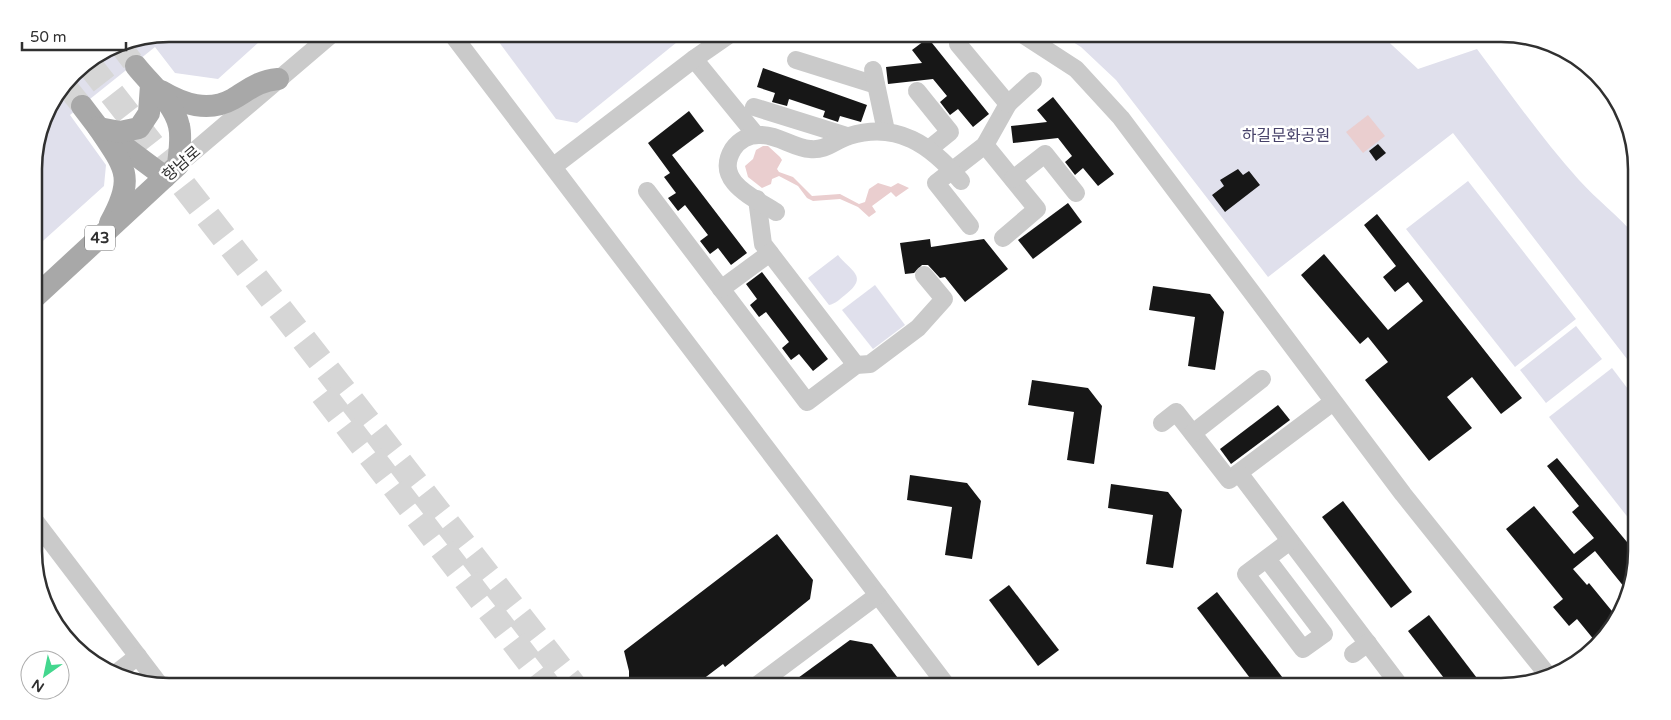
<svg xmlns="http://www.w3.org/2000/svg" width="1671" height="720" viewBox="0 0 1671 720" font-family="'Varela Round','Noto Sans KR',sans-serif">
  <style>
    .green { fill: #e0e0ec }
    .water { fill: #eacecf }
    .building { fill: #171717 }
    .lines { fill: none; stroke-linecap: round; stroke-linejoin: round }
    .major-tunnel { stroke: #d6d6d6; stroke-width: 22; stroke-dasharray: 22 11; stroke-linecap: butt }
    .highway-tunnel { stroke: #d6d6d6; stroke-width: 26; stroke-dasharray: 26 13; stroke-linecap: butt }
    .minor { stroke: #cacaca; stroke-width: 18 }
    .major { stroke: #a8a8a8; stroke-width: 22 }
    .labels { text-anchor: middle; stroke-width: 5; stroke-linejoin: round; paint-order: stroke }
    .shield { fill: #fff; stroke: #6e6e6e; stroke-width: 1 }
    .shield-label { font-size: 15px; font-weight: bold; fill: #303030 }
    .park-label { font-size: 16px; fill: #464169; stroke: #fff }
    .street-label { font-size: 16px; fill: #303030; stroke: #fff }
    .rim { fill: none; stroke: #303030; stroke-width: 2.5 }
  </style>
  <rect width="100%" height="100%" fill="#fff"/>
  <g class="green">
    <polygon points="169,34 268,34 218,79 175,73 155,47 70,115 106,165 104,186 34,249 34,160 48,110 80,68 118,44"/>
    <polygon points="493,34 687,34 577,123 556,119"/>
    <path d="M 1060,34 L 1380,34 L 1418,69 L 1477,49 C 1510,93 1542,139 1579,180 C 1597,200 1619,216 1636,237 L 1637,372 L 1453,133 L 1268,277 L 1116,80 L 1081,47 Z"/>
    <polygon points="1468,181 1576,319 1515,367 1406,229"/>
    <path d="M 838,255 C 850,271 870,276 845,295 C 840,299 835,304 829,305 L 808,278 Z"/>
    <polygon points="875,285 905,325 873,349 842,310"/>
    <polygon points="1576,326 1602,359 1546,403 1520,370"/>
    <polygon points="1612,368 1637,401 1637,529 1549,417"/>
  </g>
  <g class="water">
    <polygon points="1368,115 1385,136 1363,153 1346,132"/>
    <polygon points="763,146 768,146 780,157 782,160 777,169 779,172 793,177 812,196 840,194 859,204 865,202 869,189 878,183 891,187 898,183 909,188 896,197 891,192 872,206 876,212 869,217 858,207 840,199 813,201 807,198 798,186 779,176 772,179 771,184 762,188 748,177 745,166 753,159 756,150"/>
  </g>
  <g class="building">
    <polygon points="928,38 989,114 973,127 958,109 950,115 940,102 947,96 933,79 888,84 886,67 922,63 912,50"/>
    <polygon points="763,68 867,105 861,122 840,116 838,122 823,117 825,111 789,99 787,106 772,102 775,93 757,87"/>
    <polygon points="1053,97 1114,174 1098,186 1083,168 1075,175 1065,162 1072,156 1058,138 1013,143 1011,126 1047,122 1037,110"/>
    <polygon points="689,111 704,131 672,155 747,253 731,265 718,248 710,254 700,241 708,235 685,205 678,211 668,198 676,193 664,177 670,173 648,143"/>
    <polygon points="1378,144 1386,153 1376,161 1369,151"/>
    <polygon points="1238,169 1243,175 1249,171 1260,185 1225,212 1212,195 1224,186 1220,180"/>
    <polygon points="1068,203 1082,222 1033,259 1018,240"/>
    <polygon points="1377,214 1522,398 1501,414 1472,377 1447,397 1472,428 1429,461 1365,380 1388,362 1368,337 1360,344 1301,275 1324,254 1388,330 1423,301 1408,282 1395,292 1383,277 1396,266 1364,225"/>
    <polygon points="930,239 931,247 984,239 1008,269 965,302 945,277 940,278 928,265 922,265 914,273 905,274 900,243"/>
    <polygon points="762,272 828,359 813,371 799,354 791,360 782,348 789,342 766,312 759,317 750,305 757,299 746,284"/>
    <polygon points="1153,286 1210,294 1224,312 1215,370 1188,366 1195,317 1149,310"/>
    <polygon points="1032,380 1088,388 1102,406 1094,464 1067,460 1074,412 1028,405"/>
    <polygon points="1278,405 1290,420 1231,464 1220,449"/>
    <polygon points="1557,458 1637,554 1629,593 1595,551 1573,569 1587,585 1589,583 1616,616 1595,641 1577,619 1569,626 1553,607 1563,599 1506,529 1534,506 1574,554 1594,538 1572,512 1579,506 1547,466"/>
    <polygon points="910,475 967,483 981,501 972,559 945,555 952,507 907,500"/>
    <polygon points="1111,484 1168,492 1182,510 1173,568 1146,564 1153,515 1108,508"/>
    <polygon points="1343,501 1412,592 1391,608 1322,517"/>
    <polygon points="777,534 813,580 810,599 725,667 723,664 694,686 629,686 629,671 624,651"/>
    <polygon points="1009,585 1059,650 1038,666 989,600"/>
    <polygon points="1217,592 1289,686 1256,686 1197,608"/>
    <polygon points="1429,615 1483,686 1450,686 1408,631"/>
    <polygon points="850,640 872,644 904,686 787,686"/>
  </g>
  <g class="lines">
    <g class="major-tunnel">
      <polyline points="119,44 136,66"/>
      <polyline points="66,86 82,106"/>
    </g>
    <g class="highway-tunnel">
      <polyline points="88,63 574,686"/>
      <polyline points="323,394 548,686"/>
    </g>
    <g class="minor">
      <polyline points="452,34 947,686"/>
      <polyline points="1022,34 1076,69 1121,118 1403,494 1547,674"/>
      <polyline points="958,44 1008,104 985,145 936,183 970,226"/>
      <polyline points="694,59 756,135"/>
      <polyline points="796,60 876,85"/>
      <polyline points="873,70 886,131"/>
      <polyline points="917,91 950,132 929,149"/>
      <polyline points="1008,104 1033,81"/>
      <polyline points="754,107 847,136"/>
      <polyline points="985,145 1037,209 1003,238"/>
      <polyline points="178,165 332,34"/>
      <polyline points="554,166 694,59 730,34"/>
      <polyline points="1013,179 1045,154 1076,193"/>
      <polyline points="647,191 807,402 856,365 870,364 918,328 944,299 924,275"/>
      <polyline points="757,199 763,244 856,365"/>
      <path d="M 776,212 C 755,198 713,182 733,149 C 739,140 749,135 759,135 C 777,134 793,148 810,149 C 826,151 835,140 849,136 C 897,121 931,145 961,181"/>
      <polyline points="721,289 770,253"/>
      <polyline points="1162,423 1176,412 1229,480 1333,402"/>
      <polyline points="1193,433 1262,379"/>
      <polyline points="1239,473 1400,686"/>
      <polyline points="35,521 159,684"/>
      <polyline points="1267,559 1324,634 1303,649 1246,574 1290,541"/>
      <polyline points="1353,654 1368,643"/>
      <polyline points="115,674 138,656"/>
      <polyline points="756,686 878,595"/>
    </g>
    <g class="major">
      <path d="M 161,91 C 183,104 208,113 233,99 C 250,89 258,81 278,79"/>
      <polyline points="82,106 98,127 165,177"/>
      <path d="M 98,127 C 125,168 136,176 110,223"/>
      <polyline points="99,128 120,132 139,128 149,113 151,85"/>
      <path d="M 34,298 L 178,165 C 179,153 182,138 179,126 C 174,103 150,84 136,66"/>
    </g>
  </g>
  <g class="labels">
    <rect class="shield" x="85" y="225.5" width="30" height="25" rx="4"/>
    <g class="shield-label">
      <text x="100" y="243">43</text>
    </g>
    <g class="park-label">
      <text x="1286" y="141">하길문화공원</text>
    </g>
    <g class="street-label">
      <text transform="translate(181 163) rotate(-41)" y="6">향남로</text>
    </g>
  </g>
  <path d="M0 0H1671V720H0ZM169 42H1501A127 127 0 0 1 1628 169V551A127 127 0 0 1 1501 678H169A127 127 0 0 1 42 551V169A127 127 0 0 1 169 42Z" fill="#fff" fill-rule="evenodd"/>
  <path class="rim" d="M169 42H1501A127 127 0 0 1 1628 169V551A127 127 0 0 1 1501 678H169A127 127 0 0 1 42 551V169A127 127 0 0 1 169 42Z"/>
  <g transform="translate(45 675) rotate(213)"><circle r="24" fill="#ffffff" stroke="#acacac"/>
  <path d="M0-4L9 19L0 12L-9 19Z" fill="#43d78e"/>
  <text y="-8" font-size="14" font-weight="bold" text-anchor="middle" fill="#303030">N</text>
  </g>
  <path d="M22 42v8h104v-8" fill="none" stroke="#303030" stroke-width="2.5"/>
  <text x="30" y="42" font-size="15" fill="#303030" stroke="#ffffff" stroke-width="4" paint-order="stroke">50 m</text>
</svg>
